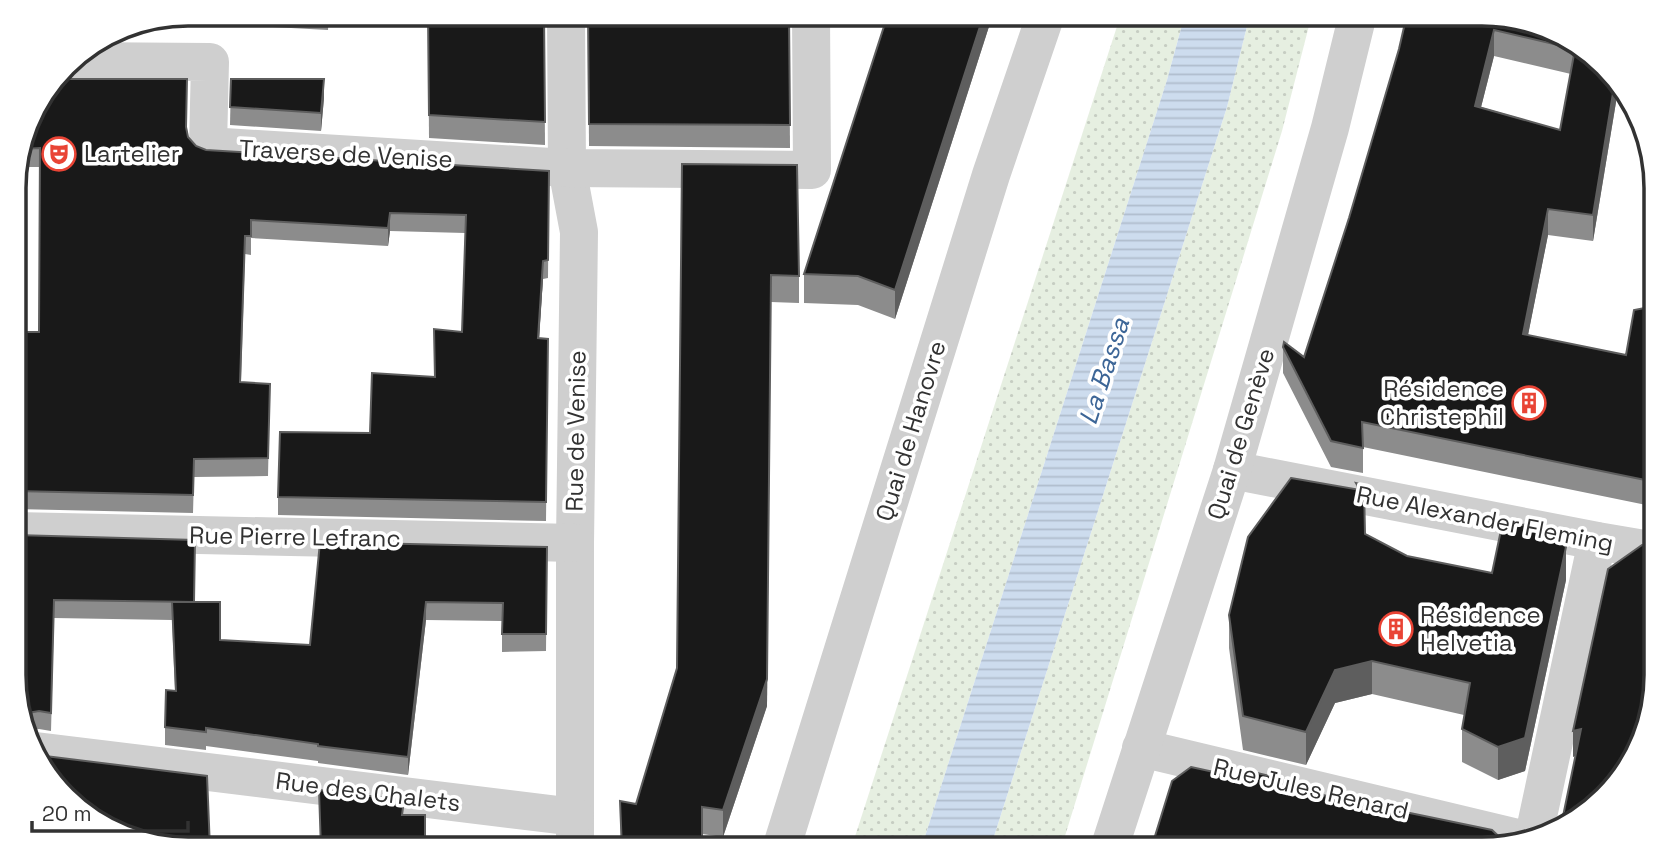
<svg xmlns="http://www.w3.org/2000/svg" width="1670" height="863" viewBox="0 0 1670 863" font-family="'Space Grotesk',sans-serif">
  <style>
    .grass { fill: url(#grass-dots) }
    .water { fill: url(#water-rules) }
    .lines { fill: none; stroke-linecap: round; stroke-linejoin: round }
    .minor { stroke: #cfcfcf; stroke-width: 38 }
    .wall { fill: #8c8c8c; fill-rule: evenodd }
    .shaded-wall { fill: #5e5e5e }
    .building { fill: #191919; stroke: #5e5e5e; stroke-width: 2; fill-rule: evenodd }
    .labels { text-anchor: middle; stroke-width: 7; stroke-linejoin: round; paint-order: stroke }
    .poi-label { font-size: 24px; fill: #323232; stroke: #fff; text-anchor: start }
    .street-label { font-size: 24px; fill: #323232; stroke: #fff }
    .water-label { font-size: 26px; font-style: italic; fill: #3d6697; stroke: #fff }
    .rim { fill: none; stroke: #323232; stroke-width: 3.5 }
  </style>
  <defs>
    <pattern id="grass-dots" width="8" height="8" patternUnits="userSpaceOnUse" patternTransform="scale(1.75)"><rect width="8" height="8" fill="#e6efe1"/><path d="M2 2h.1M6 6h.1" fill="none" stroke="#c6cdc2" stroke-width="1.8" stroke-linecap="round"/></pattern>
    <pattern id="water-rules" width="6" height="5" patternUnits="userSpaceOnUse" patternTransform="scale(1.75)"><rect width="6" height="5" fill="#cddcee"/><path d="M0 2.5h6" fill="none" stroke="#b0bdcd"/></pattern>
  </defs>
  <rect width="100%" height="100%" fill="#fff"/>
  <g class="grass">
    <polygon points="1121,14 1185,14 1167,80 921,849 851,849"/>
    <polygon points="1250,14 1312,14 1282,131 1061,849 990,849 1227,107"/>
  </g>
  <polygon class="water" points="1185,14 1250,14 1227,107 990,849 921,849 1167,80"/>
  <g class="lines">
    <g class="minor">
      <polyline points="566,14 567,168 579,232 575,543 575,849"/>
      <polyline points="70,61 210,62 208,146 567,168 812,170 811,14"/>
      <polyline points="1232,470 1597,541 1656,551"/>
      <polyline points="15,531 575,543"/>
      <polyline points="1141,748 1522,839"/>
      <polyline points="36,751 575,817"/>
      <polyline points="1534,835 1597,541"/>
      <polyline points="781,849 991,175 1046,14"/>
      <polyline points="1109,849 1232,470 1330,128 1358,14"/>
    </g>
  </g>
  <g class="wall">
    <polygon points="188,14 329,14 328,30 201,23 201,21 159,20"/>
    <polygon points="428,14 544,14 545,145 429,138"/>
    <polygon points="588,14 789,14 790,148 589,146"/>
    <polygon points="993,14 895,319 858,305 804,303 804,274"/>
    <path d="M 1407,14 L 1559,32 L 1619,84 L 1593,241 L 1548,235 L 1528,335 L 1626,355 L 1655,306 L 1656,507 L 1363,447 L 1363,473 L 1331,467 L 1283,373 L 1283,347 L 1304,357 L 1349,218 L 1399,49 ZM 1494,56 L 1571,74 L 1560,130 L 1481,107 Z"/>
    <polygon points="231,79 324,98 321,131 230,125"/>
    <polygon points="32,111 187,129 188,137 196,146 206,150 549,171 548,278 543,279 539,338 548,339 546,521 278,515 278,497 370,433 435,377 462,332 465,233 390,231 388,246 251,238 251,255 245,254 241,382 270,384 268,476 194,477 193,513 15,509 15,332 39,332 40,167 17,167"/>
    <polygon points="682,164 799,276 799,303 771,302 767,706 723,837 702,834 702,849 621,849 620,801 636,804 677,668"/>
    <polygon points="1356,483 1364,485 1365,534 1407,556 1492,573 1566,580 1525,771 1498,780 1462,762 1462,729 1464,715 1372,694 1335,703 1306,765 1243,750 1229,648 1229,615 1356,490"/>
    <polygon points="15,535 194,602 220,640 310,645 547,547 546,651 502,652 502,621 426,620 408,775 318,763 318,761 206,746 206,750 165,745 165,727 175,691 172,620 54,618 51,731 39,729 28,731"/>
  </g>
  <g class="shaded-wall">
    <polygon points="984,14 993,14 895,319 895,290"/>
    <polygon points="1494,30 1494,56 1475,131 1475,106"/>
    <polygon points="324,79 324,98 321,131 321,113"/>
    <polygon points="1615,81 1619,84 1593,241 1593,215"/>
    <polygon points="1548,209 1548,235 1523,360 1523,334"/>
    <polygon points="390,213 390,231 388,246 388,228"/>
    <polygon points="543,261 543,279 538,356 538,338"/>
    <polygon points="771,275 767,706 723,837 723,810"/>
    <polygon points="1566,547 1566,580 1525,771 1498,780 1498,747"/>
    <polygon points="426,602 426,620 408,775 408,757"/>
    <polygon points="1372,661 1372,694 1335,703 1306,765 1306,732 1335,670"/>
    <polygon points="28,713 28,731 23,717"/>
    <polygon points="1581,729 1581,754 1573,757 1573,731"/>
  </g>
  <g class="building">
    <polygon points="428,14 544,14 545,122 429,115"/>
    <polygon points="588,14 789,14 790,125 589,124"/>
    <polygon points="888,14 984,14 895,290 858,276 804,274"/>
    <path d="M 1407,14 L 1482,14 L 1559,32 L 1615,81 L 1593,215 L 1548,209 L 1523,334 L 1626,355 L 1634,310 L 1655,306 L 1655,482 L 1362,422 L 1363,448 L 1331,441 L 1283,347 L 1284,342 L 1304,357 L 1349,218 L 1399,49 ZM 1494,30 L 1575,49 L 1560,130 L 1475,106 Z"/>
    <polygon points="57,79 187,79 186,127 188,137 196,146 206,150 549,171 548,260 543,261 538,338 548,339 546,502 278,497 280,432 370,433 372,373 435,377 434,329 462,332 466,215 390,213 388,228 251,220 251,236 245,236 240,382 270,384 268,458 194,459 193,495 15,491 15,332 39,332 40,148 22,149 32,111"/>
    <polygon points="231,79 324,79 321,113 230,107"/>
    <polygon points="682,164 797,165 799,276 771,275 767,679 723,810 702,807 702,849 622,849 620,801 636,804 677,668"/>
    <polygon points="1291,478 1360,490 1356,483 1364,485 1365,534 1407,556 1492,573 1501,530 1534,522 1566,547 1525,738 1498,747 1462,729 1470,683 1372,661 1335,670 1306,732 1243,716 1229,615 1248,537"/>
    <polygon points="15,535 195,540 194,602 54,600 51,713 39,711 28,713 23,717 16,698"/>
    <polygon points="320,542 547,547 546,634 502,634 503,603 426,602 408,757 318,746 318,744 206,728 206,732 165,727 166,690 176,691 172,602 220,602 220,640 310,645"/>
    <polygon points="1642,545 1656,547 1656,675 1638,752 1578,820 1561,826 1581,729 1573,731 1608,569"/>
    <polygon points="37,755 207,776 210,849 188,849 111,831 44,772"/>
    <polygon points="1191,767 1250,780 1249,771 1287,780 1284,787 1492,830 1507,844 1493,849 1151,849 1172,781"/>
    <polygon points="319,790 404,800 402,815 425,815 425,849 321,849"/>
  </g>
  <defs>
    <symbol id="theatre-ring" viewBox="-11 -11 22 22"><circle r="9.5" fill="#fff" stroke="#e94435" stroke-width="1.5"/><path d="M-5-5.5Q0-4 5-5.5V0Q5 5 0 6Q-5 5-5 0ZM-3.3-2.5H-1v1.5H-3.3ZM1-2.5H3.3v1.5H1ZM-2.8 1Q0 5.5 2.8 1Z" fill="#e94435"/></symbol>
    <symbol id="building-ring" viewBox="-11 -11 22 22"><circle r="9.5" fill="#fff" stroke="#e94435" stroke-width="1.5"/><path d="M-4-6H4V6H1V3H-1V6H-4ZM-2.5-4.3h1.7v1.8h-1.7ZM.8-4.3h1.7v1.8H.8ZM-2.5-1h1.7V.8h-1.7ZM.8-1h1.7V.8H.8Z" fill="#e94435"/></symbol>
  </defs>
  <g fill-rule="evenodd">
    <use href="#theatre-ring" x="40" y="135" width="38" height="38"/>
    <use href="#building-ring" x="1510" y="384" width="38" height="38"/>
    <use href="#building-ring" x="1377" y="610" width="38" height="38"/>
  </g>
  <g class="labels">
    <g class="poi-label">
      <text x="84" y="162">Lartelier</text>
      <text x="1504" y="397" text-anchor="end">Résidence<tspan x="1504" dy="28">Christephil</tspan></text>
      <text x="1420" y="623">Résidence<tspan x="1420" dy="28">Helvetia</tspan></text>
    </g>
    <g class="street-label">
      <text transform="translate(346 154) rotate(3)" y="8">Traverse de Venise</text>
      <text transform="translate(576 431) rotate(-89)" y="8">Rue de Venise</text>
      <text transform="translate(911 431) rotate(-73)" y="8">Quai de Hanovre</text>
      <text transform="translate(1241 434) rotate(-73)" y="8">Quai de Genève</text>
      <text transform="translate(1485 519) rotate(11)" y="8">Rue Alexander Fleming</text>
      <text transform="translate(295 537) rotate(1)" y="8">Rue Pierre Lefranc</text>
      <text transform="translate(1311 789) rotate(13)" y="8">Rue Jules Renard</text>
      <text transform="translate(368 792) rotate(7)" y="8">Rue des Chalets</text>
    </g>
    <g class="water-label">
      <text transform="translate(1104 371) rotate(-72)" y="9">La Bassa</text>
    </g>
  </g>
  <path d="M0 0H1670V863H0ZM188 26H1482A162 162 0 0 1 1644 188V675A162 162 0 0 1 1482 837H188A162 162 0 0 1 26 675V188A162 162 0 0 1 188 26Z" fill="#fff" fill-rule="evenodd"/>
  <path class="rim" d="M188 26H1482A162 162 0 0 1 1644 188V675A162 162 0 0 1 1482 837H188A162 162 0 0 1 26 675V188A162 162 0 0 1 188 26Z"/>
  <path d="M32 821v10h156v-10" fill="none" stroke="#323232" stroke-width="3.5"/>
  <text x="42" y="821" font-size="21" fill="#323232" stroke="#ffffff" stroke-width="5" paint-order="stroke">20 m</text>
</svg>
